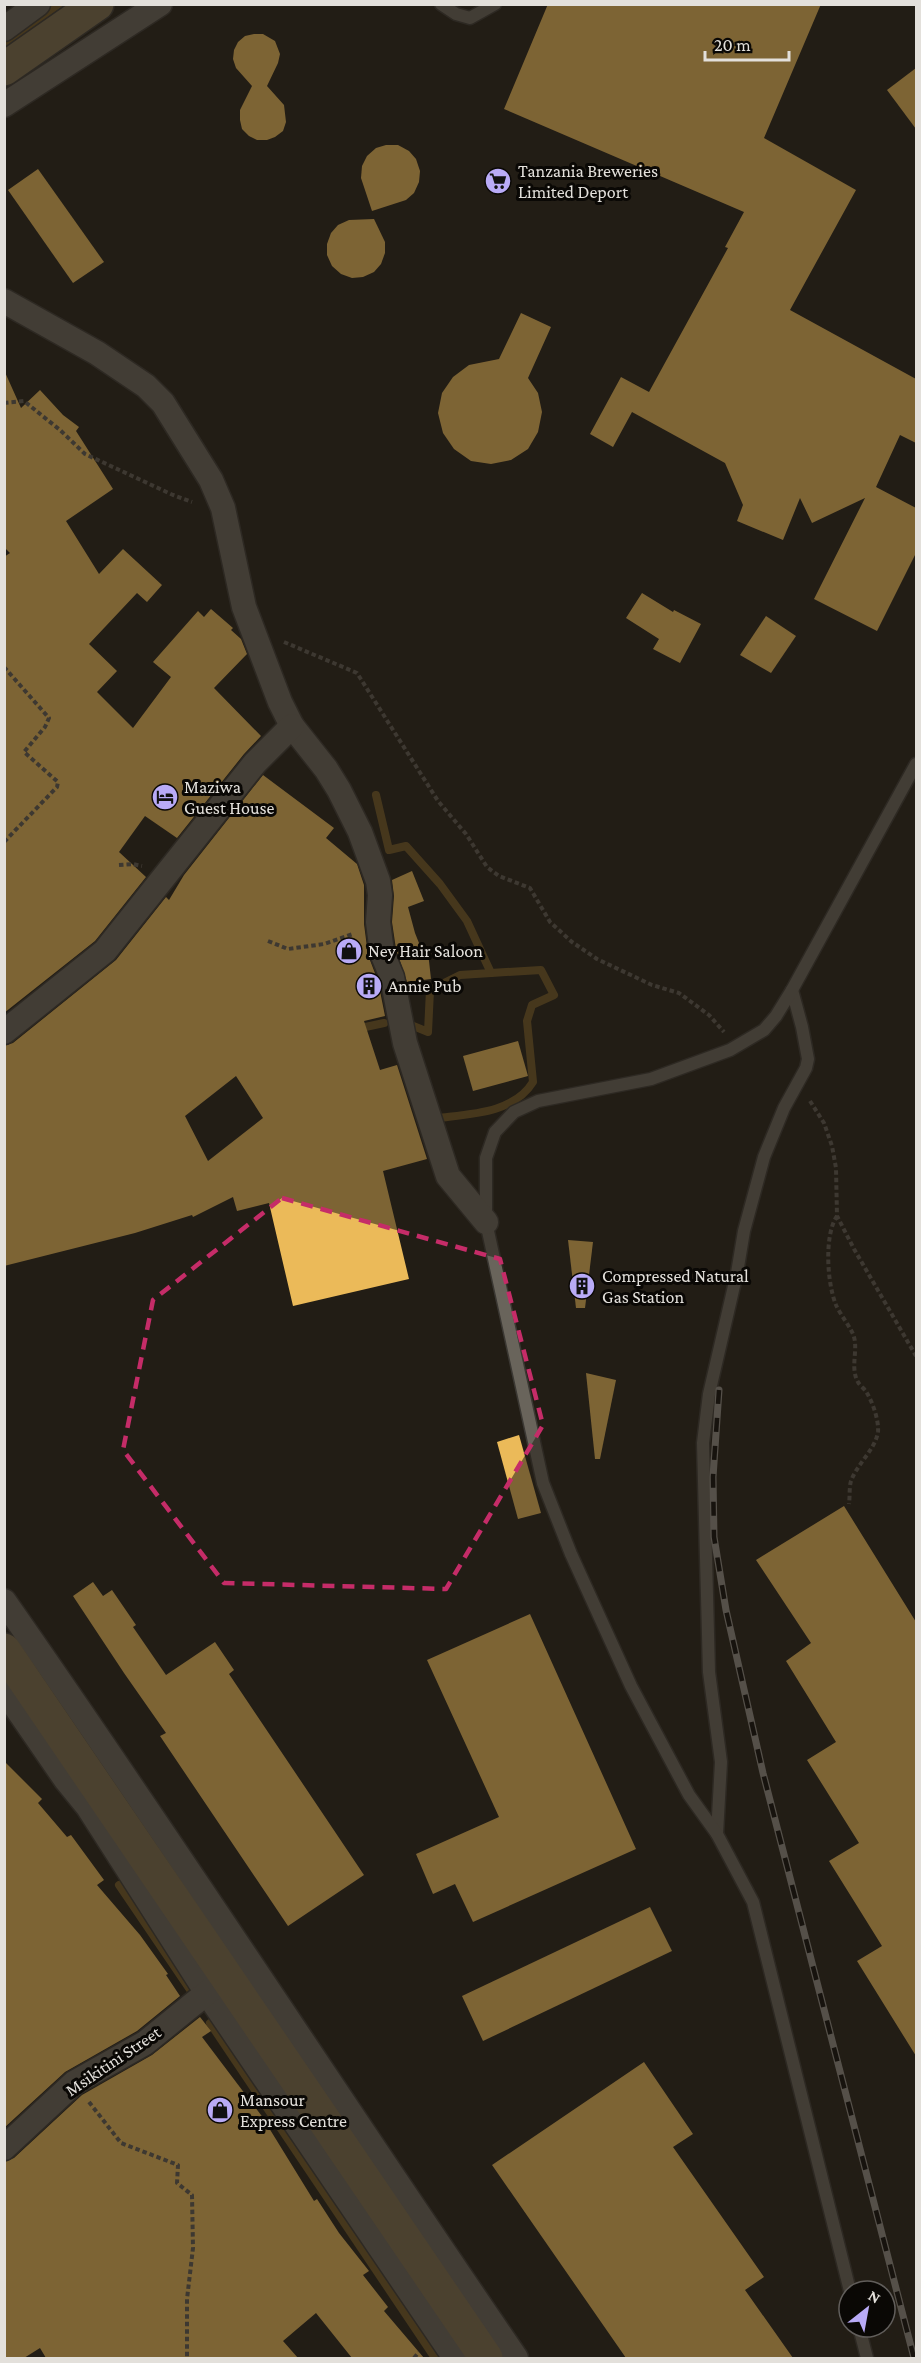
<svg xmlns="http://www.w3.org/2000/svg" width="921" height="2363" viewBox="0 0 921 2363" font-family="'Crimson Pro',serif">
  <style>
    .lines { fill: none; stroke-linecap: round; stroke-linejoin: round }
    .stream { stroke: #725825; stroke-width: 8 }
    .building { fill: #ebba59; fill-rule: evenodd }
    .service-casing { stroke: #3b3833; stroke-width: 15 }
    .minor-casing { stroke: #3b3833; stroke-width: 27 }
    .secondary-casing { stroke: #3b3833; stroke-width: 36 }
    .path { stroke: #5e5952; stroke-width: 4; stroke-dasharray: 4.5 3; stroke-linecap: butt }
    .service { stroke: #69645b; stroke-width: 12 }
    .minor { stroke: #69645b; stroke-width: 24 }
    .secondary { stroke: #7c6d4f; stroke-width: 33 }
    .rail-casing { stroke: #928e88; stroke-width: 7 }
    .rail { stroke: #0a0805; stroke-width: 4.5; stroke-dasharray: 14; stroke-linecap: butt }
    .marked { fill: none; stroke: #c52c68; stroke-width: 4.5; stroke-dasharray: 12 8; stroke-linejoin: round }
    .labels { text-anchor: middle; stroke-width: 6; stroke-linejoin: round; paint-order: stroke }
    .poi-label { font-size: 18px; fill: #e3e0db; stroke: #0a0805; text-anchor: start }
    .street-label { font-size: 18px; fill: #e3e0db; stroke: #0a0805 }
  </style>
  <rect width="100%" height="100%" fill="#221d15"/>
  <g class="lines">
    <g class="stream">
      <polyline points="4,44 59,4"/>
      <polyline points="376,795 389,850 406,846 440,884 467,921 491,973 460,975 430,990 428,1032 406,1023"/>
      <polyline points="356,1029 384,1023"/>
      <path d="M 438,1118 C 471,1114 514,1113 533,1082 L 527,1021 L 532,1005 L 554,995 L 541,970 L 491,973"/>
      <polyline points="119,1885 195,1997"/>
      <polyline points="210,2023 435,2358"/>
    </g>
  </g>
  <g class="building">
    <polygon points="548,4 821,4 764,138 856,190 790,310 916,379 916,443 900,435 876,487 916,508 916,553 877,631 814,599 865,498 812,523 800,498 783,540 737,521 743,505 725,463 632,412 613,447 590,434 621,377 649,392 728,248 725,247 744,212 504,109"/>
    <polygon points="254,34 263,34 275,41 280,54 278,63 267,86 284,105 286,122 283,131 275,137 267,140 257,140 249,136 242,129 240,120 240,110 252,86 236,68 233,59 234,50 238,42 245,36"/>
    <polygon points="916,68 916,129 887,90"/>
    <polygon points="386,145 398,145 409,151 416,159 420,171 419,182 414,193 406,200 372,211 361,178 362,166 367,156 376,148"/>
    <polygon points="38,169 104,262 73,283 8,190"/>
    <polygon points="374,219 385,242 385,253 381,264 374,272 363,277 352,278 341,274 332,266 327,255 327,244 331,233 338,225 349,220"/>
    <polygon points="521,313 551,327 528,378 538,393 542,412 538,432 528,449 511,460 491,464 471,461 454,449 443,433 438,413 442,393 453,377 469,365 499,359"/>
    <polygon points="4,370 21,408 40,390 63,415 79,427 76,431 113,489 66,521 99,574 123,549 162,585 147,602 137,593 89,644 117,671 97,692 133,728 171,677 153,662 198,611 204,617 211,609 233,628 231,630 241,639 247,654 214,688 261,736 244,754 177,838 145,816 119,852 146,877 95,941 4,1013 4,557 10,553 4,547"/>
    <polygon points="642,593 673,612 674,610 701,624 680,663 653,649 659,639 626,618"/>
    <polygon points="766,616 796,636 771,673 740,655"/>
    <path d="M 263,775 L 334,828 L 326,838 L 357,864 L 364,885 L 364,924 L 368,955 L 378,981 L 385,1016 L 364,1021 L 380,1070 L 397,1065 L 427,1159 L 383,1171 L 409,1279 L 293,1306 L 269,1203 L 237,1211 L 233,1197 L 193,1217 L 192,1215 L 135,1233 L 4,1266 L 4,1046 L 13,1043 L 116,960 L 166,897 L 169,900 L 184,875 ZM 236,1076 L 263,1118 L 208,1161 L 185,1116 Z"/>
    <polygon points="412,871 424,901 408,907 415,933 423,953 428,952 431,979 407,982 396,949 392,922 394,896 392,880"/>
    <polygon points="518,1041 528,1076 473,1091 463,1056"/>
    <polygon points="568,1240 593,1242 585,1308 576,1308"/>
    <polygon points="586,1373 616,1380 600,1459 595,1459"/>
    <polygon points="519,1435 541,1513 518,1519 497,1442"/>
    <polygon points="844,1506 916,1622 916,2056 857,1961 882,1946 829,1861 859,1843 807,1760 836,1742 786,1661 811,1643 756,1560"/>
    <polygon points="93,1582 103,1596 112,1590 136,1625 133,1627 166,1675 215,1642 234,1670 229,1674 364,1875 288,1926 160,1736 166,1733 124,1673 73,1596"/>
    <polygon points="530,1614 636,1849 473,1922 455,1884 433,1894 416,1854 499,1817 427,1660"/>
    <polygon points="4,1761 42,1799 38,1803 67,1837 71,1835 104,1880 97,1885 140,1935 168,1974 166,1975 180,1996 137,2031 65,2072 4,2128"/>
    <polygon points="650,1907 672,1951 483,2041 462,1996"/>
    <polygon points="200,2017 211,2031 202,2037 261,2115 314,2201 317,2199 339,2233 369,2271 363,2275 388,2307 384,2311 424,2358 352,2358 316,2313 283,2341 298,2358 46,2358 40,2348 24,2358 4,2358 4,2162 14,2158 82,2095 152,2055"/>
    <polygon points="644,2062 693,2134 673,2147 764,2277 745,2290 793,2358 626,2358 492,2165"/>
  </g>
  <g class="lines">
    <defs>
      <g id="service">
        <polyline points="441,4 456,14 470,18 495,4"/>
        <polyline points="717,1834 721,1762 709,1672 703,1443 709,1394 737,1273 744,1231 764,1157 784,1108 806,1068 808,1059 802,1027 792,990"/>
        <polyline points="850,2291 753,1902 717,1834 689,1795 631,1686 571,1554 543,1483 486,1222 486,1158 495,1132 514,1112 538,1101 651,1079 730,1050 764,1030 776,1016 792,990 916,764"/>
        <polyline points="859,2327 867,2358"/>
      </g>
      <g id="minor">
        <polyline points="4,29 38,4"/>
        <polyline points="4,105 160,4"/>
        <polyline points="4,301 97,353 146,386 163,403 211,480 223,508 244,607 280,702 292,726 326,769 339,790 360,832 378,881 380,895 378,922 382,953 392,977 405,1043 448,1176 486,1222"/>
        <polyline points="4,1032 105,951 255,763 292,726"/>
        <path d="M 4,1601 C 179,1851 344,2107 516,2358"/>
        <polyline points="4,1690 66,1780 88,1807 207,1993 455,2358"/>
        <polyline points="4,2148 74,2083 145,2043 219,1983"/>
      </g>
      <g id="secondary">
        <polyline points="4,69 97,4"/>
        <polyline points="4,1650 486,2358"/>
      </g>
    </defs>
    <use href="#service" class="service-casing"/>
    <use href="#minor" class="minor-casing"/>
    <use href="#secondary" class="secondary-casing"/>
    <g class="path">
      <polyline points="4,403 24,401 60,430 85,454 173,495 192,502"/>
      <polyline points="284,642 357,673 438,801 466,834 487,867 499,876 530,888 550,922 572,942 597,959 652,985 679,993 709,1015 724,1032"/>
      <polyline points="4,667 49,718 45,727 24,752 58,782 57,787 4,842"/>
      <polyline points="119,865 133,864 142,866"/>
      <polyline points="268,941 288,949 324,944 353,934"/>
      <polyline points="810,1101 824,1123 832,1146 836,1168 837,1216 854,1249 916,1356"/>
      <path d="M 837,1216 C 824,1235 827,1283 836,1305 C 840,1314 853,1331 854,1337 C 858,1351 850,1368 858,1382 C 860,1386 865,1389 867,1393 C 873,1403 879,1421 878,1432 C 875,1450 857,1464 851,1481 C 849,1488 850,1497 849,1504"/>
      <polyline points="89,2102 121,2143 178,2165 177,2183 192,2195 193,2248 187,2299 187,2358"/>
      <polyline points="414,2358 419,2352"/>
    </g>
    <use href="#service" class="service"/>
    <use href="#minor" class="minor"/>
    <use href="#secondary" class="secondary"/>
    <defs>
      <polyline id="rail" points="719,1390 713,1477 714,1537 726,1610 763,1773 914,2358"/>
    </defs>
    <use href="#rail" class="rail-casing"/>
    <use href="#rail" class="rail"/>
  </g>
  <path d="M0 0H921V2363H0ZM 282,1198 L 500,1259 L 543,1425 L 446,1589 L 224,1583 L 123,1450 L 153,1300 Z" fill="#221d15" fill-opacity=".55" fill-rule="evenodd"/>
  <path class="marked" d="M 282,1198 L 500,1259 L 543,1425 L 446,1589 L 224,1583 L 123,1450 L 153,1300 Z"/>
  <defs>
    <symbol id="supermarket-disc" viewBox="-11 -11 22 22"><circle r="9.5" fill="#b9abf7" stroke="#0a0805"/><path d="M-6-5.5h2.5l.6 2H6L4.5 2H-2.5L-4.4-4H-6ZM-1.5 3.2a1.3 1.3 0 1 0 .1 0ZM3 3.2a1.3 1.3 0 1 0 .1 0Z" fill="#111"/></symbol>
    <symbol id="hotel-disc" viewBox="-11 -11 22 22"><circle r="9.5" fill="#b9abf7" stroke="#0a0805"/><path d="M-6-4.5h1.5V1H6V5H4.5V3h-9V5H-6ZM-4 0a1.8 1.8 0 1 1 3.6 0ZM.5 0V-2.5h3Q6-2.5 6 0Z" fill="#111"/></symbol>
    <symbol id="shop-disc" viewBox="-11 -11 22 22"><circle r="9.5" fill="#b9abf7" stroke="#0a0805"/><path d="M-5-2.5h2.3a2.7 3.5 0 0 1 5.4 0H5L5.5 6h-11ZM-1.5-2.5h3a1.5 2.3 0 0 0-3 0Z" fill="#111"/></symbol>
    <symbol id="building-disc" viewBox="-11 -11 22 22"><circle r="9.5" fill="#b9abf7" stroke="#0a0805"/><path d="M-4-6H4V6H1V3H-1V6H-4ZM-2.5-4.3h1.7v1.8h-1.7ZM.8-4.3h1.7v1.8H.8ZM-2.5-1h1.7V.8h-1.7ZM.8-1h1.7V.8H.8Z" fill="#111"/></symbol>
  </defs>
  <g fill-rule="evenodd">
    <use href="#supermarket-disc" x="483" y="166" width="30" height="30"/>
    <use href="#hotel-disc" x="150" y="782" width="30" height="30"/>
    <use href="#shop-disc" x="334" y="936" width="30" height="30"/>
    <use href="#building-disc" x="354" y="971" width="30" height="30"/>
    <use href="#building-disc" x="567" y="1271" width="30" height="30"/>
    <use href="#shop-disc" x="205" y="2095" width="30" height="30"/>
  </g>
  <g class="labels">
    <g class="poi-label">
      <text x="518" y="177">Tanzania Breweries<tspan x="518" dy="21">Limited Deport</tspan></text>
      <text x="184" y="793">Maziwa<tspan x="184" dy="21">Guest House</tspan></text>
      <text x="368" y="957">Ney Hair Saloon</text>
      <text x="388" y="992">Annie Pub</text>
      <text x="602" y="1282">Compressed Natural<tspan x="602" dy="21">Gas Station</tspan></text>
      <text x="240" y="2106">Mansour<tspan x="240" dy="21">Express Centre</tspan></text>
    </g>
    <g class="street-label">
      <text transform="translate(113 2061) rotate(-34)" y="6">Msikitini Street</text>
    </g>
  </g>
  <rect width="921" height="2363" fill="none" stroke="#e3e0db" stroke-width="12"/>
  <g transform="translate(867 2309) rotate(31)"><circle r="28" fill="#0a0805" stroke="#615e5b" stroke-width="1.5"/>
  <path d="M0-4.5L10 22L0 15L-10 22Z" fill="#b9abf7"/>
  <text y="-9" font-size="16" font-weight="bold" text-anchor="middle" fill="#e3e0db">N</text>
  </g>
  <path d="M705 51v9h84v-9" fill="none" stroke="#e3e0db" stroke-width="3"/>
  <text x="714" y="51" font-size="18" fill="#e3e0db" stroke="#0a0805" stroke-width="4.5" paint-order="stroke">20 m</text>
</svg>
